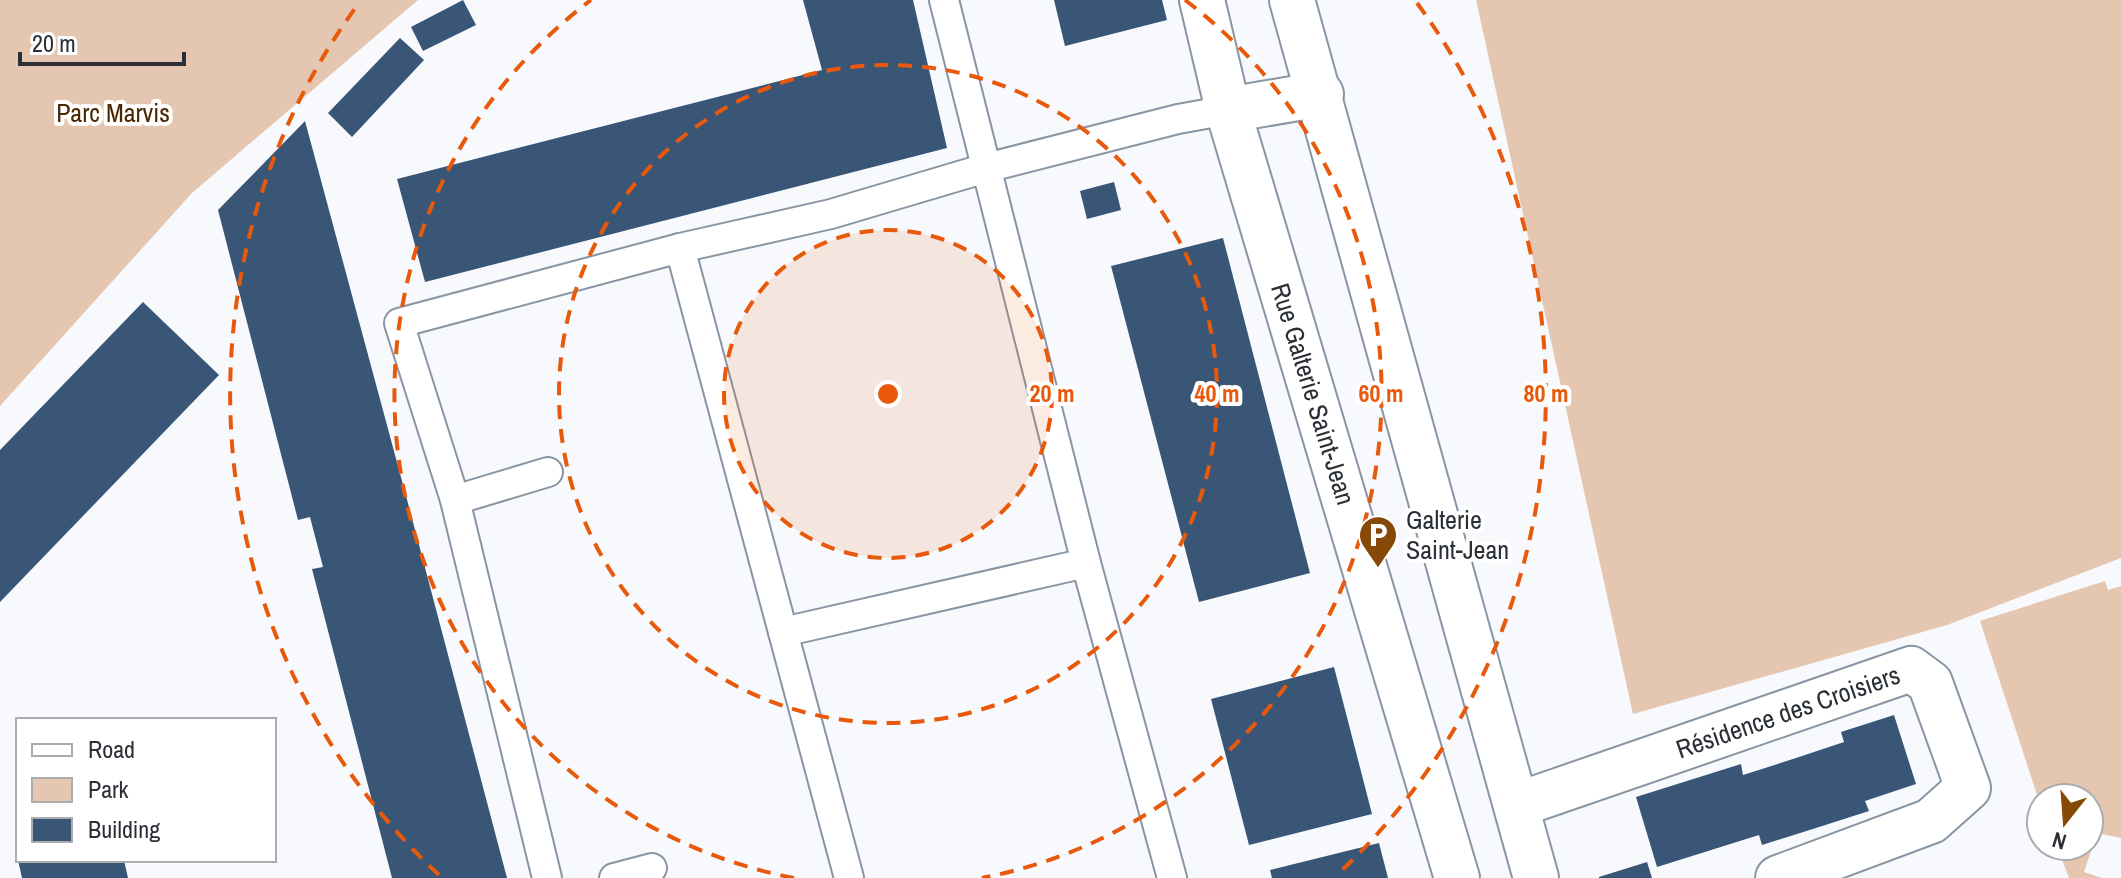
<svg xmlns="http://www.w3.org/2000/svg" width="2121" height="878" viewBox="0 0 2121 878" font-family="'Archivo Narrow',sans-serif">
  <style>
    .green { fill: #e5c7b1 }
    .building { fill: #395677 }
    .lines { fill: none; stroke-linecap: round; stroke-linejoin: round }
    .service-casing { stroke: #8895a4; stroke-width: 32 }
    .minor-casing { stroke: #8895a4; stroke-width: 48 }
    .service { stroke: #fff; stroke-width: 28 }
    .minor { stroke: #fff; stroke-width: 44 }
    .ring { fill: none; stroke: #e8590c; stroke-width: 4; stroke-dasharray: 14 10 }
    .labels { text-anchor: middle; stroke-width: 8; stroke-linejoin: round; paint-order: stroke }
    .park-label { font-size: 26px; fill: #4c2600; stroke: #fff }
    .street-label { font-size: 26px; fill: #2a2f35; stroke: #fff }
    .poi-label { font-size: 26px; fill: #2a2f35; stroke: #fff; text-anchor: start }
    .centre { fill: #e8590c; stroke: #fff; stroke-width: 4 }
    .ring-label { font-size: 24px; text-anchor: middle; font-weight: bold; fill: #e8590c; stroke: #fff; stroke-width: 8; stroke-linejoin: round; paint-order: stroke }
  </style>
  <rect width="100%" height="100%" fill="#f7f9fd"/>
  <g class="green">
    <polygon points="0,0 418,0 192,193 0,406"/>
    <polygon points="1476,0 2121,0 2121,558 1947,625 1633,714"/>
    <polygon points="2105,581 2108,590 2121,586 2121,838 2097,833 2084,872 2102,878 2069,878 2057,846 2089,846 2089,798 2041,798 2041,807 1980,621"/>
  </g>
  <g class="building">
    <polygon points="463,0 476,25 423,51 411,27"/>
    <polygon points="803,0 913,0 947,148 425,282 397,179 822,70"/>
    <polygon points="1054,0 1162,0 1167,20 1065,46"/>
    <polygon points="400,38 424,60 352,137 328,113"/>
    <polygon points="305,121 405,492 507,878 392,878 312,569 323,567 310,517 298,520 218,210"/>
    <polygon points="1114,182 1121,210 1087,219 1080,191"/>
    <polygon points="1223,238 1310,573 1199,602 1111,266"/>
    <polygon points="143,302 219,375 0,602 0,450"/>
    <polygon points="1334,667 1372,814 1249,845 1211,699"/>
    <polygon points="1894,715 1916,784 1865,801 1869,811 1816,828 1762,845 1759,835 1657,867 1636,797 1741,764 1743,775 1796,758 1844,742 1841,732"/>
    <polygon points="1379,843 1388,878 1272,878 1270,870"/>
    <polygon points="18,860 124,860 128,878 22,878"/>
    <polygon points="1647,862 1652,878 1599,878 1599,877"/>
  </g>
  <g class="lines">
    <defs>
      <g id="service">
        <polyline points="944,0 1086,563 1172,878"/>
        <polyline points="680,248 849,878"/>
        <polyline points="455,500 548,472"/>
        <polyline points="783,632 1086,563"/>
        <polyline points="547,878 455,500 399,323 680,248 831,214 986,168 1178,119 1228,110"/>
        <polyline points="614,878 652,868"/>
      </g>
      <g id="minor">
        <polyline points="1202,0 1228,110 1457,878"/>
        <polyline points="1292,0 1536,878"/>
        <polyline points="1228,110 1321,94"/>
        <polyline points="1517,805 1911,669 1930,683 1968,788 1931,821 1778,878"/>
      </g>
    </defs>
    <use href="#service" class="service-casing"/>
    <use href="#minor" class="minor-casing"/>
    <use href="#service" class="service"/>
    <use href="#minor" class="minor"/>
  </g>
  <circle cx="888" cy="394" r="164" fill="#e8590c" fill-opacity=".12"/>
  <g class="ring">
    <circle cx="888" cy="394" r="164"/>
    <circle cx="888" cy="394" r="329"/>
    <path d="M794 878A493 493 0 0 1 591 0M1185 0A493 493 0 0 1 982 878"/>
    <path d="M439 875A658 658 0 0 1 359 3M1417 3A658 658 0 0 1 1337 875"/>
  </g>
  <defs>
    <symbol id="parking-pin" viewBox="-11 -11 22 30"><path d="M0 17L-7.5 6A9.5 9.5 0 1 1 7.5 6Z" fill="#864907" stroke="#fff"/><path d="M-3.5-5.5H1a3.5 3.5 0 0 1 0 7H-1V5.5H-3.5ZM-1-3.4V-.6H.8a1.4 1.4 0 0 0 0-2.8Z" fill="#fff"/></symbol>
  </defs>
  <g fill-rule="evenodd">
    <use href="#parking-pin" x="1356" y="513" width="44" height="60"/>
  </g>
  <g class="labels">
    <g class="park-label">
      <text x="113" y="122">Parc Marvis</text>
    </g>
    <g class="street-label">
      <text transform="translate(1313 394) rotate(73)" y="9">Rue Galterie Saint-Jean</text>
      <text transform="translate(1788 712) rotate(-19)" y="9">Résidence des Croisiers</text>
    </g>
    <g class="poi-label">
      <text x="1406" y="529">Galterie<tspan x="1406" dy="30">Saint-Jean</tspan></text>
    </g>
  </g>
  <circle cx="888" cy="394" r="12" class="centre"/>
  <g class="ring-label">
    <text x="1052" y="402">20 m</text>
    <text x="1217" y="402">40 m</text>
    <text x="1381" y="402">60 m</text>
    <text x="1546" y="402">80 m</text>
  </g>
  <rect x="16" y="718" width="260" height="144" fill="#ffffff" stroke="#aaacae" stroke-width="2"/>
  <rect x="32" y="744" width="40" height="12" fill="#ffffff" stroke="#aaacae" stroke-width="2"/>
  <text x="88" y="758" font-size="24" fill="#2a2f35">Road</text>
  <rect x="32" y="778" width="40" height="24" fill="#e5c7b1" stroke="#aaacae" stroke-width="2"/>
  <text x="88" y="798" font-size="24" fill="#2a2f35">Park</text>
  <rect x="32" y="818" width="40" height="24" fill="#395677" stroke="#aaacae" stroke-width="2"/>
  <text x="88" y="838" font-size="24" fill="#2a2f35">Building</text>
  <g transform="translate(2065 822) rotate(197)"><circle r="38" fill="#ffffff" stroke="#aaacae" stroke-width="2"/>
  <path d="M0-6L14 30L0 20L-14 30Z" fill="#864907"/>
  <text y="-12" font-size="22" font-weight="bold" text-anchor="middle" fill="#2a2f35">N</text>
  </g>
  <path d="M20 52v12h164v-12" fill="none" stroke="#2a2f35" stroke-width="4"/>
  <text x="32" y="52" font-size="24" fill="#2a2f35" stroke="#ffffff" stroke-width="6" paint-order="stroke">20 m</text>
</svg>
